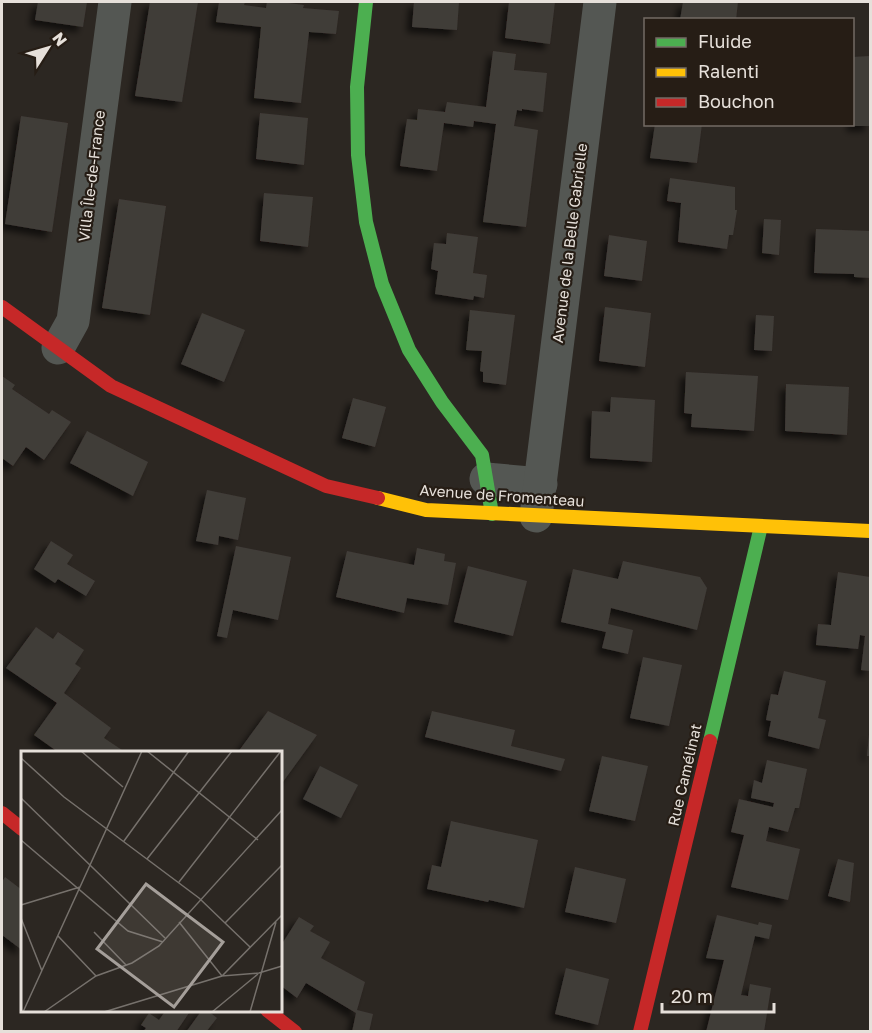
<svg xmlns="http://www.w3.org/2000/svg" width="872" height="1033" viewBox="0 0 872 1033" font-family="'Golos Text',sans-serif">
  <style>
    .building { fill: #413c38; filter: url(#shadow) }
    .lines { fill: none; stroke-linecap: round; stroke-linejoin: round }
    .street { stroke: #545753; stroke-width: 33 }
    .fast { stroke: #4caf50; stroke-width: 14 }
    .slow { stroke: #ffc107; stroke-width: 14 }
    .jam { stroke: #c62828; stroke-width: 14 }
    .labels { text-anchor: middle; stroke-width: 4.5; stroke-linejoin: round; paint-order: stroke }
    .street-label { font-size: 15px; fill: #e6e0da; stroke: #261d15 }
    .inset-road { fill: none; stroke: #76716c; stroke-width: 1.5 }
    .view { fill: #a59f9a; fill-opacity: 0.15; stroke: #a59f9a; stroke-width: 3 }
    .inset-edge { fill: none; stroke: #e6e0da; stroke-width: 3 }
  </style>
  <defs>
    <filter id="shadow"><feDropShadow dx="-5.5" dy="5.5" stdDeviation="3" flood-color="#0009"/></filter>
  </defs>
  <rect width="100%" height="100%" fill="#2c2722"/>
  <g class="building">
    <polygon points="38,2 87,2 83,27 35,20"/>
    <polygon points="150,2 198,2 182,102 135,96"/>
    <polygon points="219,2 245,2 244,5 266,8 267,2 281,2 304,5 303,8 339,11 336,34 309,32 301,103 254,98 261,27 216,22"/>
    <polygon points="414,2 459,2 457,30 412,27"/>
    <polygon points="509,2 555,2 550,44 505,38"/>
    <polygon points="683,2 738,2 736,20 680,20"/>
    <polygon points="493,51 516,54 514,70 547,73 543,112 522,109 522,111 517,110 514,126 538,130 526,227 483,222 496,124 474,121 473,127 444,123 437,171 400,166 407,119 417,120 418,109 445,112 447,102 486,107"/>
    <polygon points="870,56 870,126 852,126 852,57"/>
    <polygon points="260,113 308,118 304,165 256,159"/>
    <polygon points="21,116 68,123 52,232 5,224"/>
    <polygon points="655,124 702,124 697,163 650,158"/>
    <polygon points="670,178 735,187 735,210 737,210 733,235 729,235 727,249 678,242 681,203 667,201"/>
    <polygon points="264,193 313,197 308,247 260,241"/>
    <polygon points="119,199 166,206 150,315 102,308"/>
    <polygon points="764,219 781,220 779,255 762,253"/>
    <polygon points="816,229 870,231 870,278 854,277 854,274 814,273"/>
    <polygon points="447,233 478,237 473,273 487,275 484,298 474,296 473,300 435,294 438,271 431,269 434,243 446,244"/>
    <polygon points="609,235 647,241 642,281 604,276"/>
    <polygon points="605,307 651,313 645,367 599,361"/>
    <polygon points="470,310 515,315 506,385 483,382 483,372 480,371 482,351 466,350"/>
    <polygon points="202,313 245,330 224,382 181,364"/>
    <polygon points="756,315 774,316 772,351 754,350"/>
    <polygon points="686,372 758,376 754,431 691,427 692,414 684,413"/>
    <polygon points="2,376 15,385 12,389 49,414 52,410 71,422 44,460 26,447 13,466 2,458"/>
    <polygon points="786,384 849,387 847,435 785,431"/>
    <polygon points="611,397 655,400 652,462 590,458 592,411 610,412"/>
    <polygon points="353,398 386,407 375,447 342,438"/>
    <polygon points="87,431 148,462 133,496 70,463"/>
    <polygon points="207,490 246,498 238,540 219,536 218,545 196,541"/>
    <polygon points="51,541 73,555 67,564 95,581 86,596 58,579 55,583 34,569"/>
    <polygon points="236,546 291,557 278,620 233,610 227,638 217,636"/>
    <polygon points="417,548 445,554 444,561 456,563 448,605 407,598 404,613 336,597 347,551 414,565"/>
    <polygon points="623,561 700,577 707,588 697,630 611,608 608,624 633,630 628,654 602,648 606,632 561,622 573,569 618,579"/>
    <polygon points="468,566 527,581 513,636 454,622"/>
    <polygon points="838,572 870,577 870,671 861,670 865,636 860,635 858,649 816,645 818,624 831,625"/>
    <polygon points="36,627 53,639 58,632 84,650 75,664 81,668 64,693 111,728 104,738 125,752 58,752 34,735 57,703 6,668"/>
    <polygon points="643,657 682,665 669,726 630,718"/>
    <polygon points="784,671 826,681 818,718 826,720 819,749 768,736 771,721 766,720 771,694 778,695"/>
    <polygon points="268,711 317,735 280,786 280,752 238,752"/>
    <polygon points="432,711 515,730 511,746 565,759 561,771 425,737"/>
    <polygon points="869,734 870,734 870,756 867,756"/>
    <polygon points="602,756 648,766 635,821 589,811"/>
    <polygon points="767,760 807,769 799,808 795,808 788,832 769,827 766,841 800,849 788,900 731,887 744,835 731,832 739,799 773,807 774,803 751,798 754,780 762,783"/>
    <polygon points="320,766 358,785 341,818 303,799"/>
    <polygon points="451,821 538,840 524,908 489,900 488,902 427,889 432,865 441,867"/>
    <polygon points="838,859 854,863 850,902 828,896"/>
    <polygon points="575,867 626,879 616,923 565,912"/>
    <polygon points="5,877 22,890 22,950 2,935 2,882"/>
    <polygon points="717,915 758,925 759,922 772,925 769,939 755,936 741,995 748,996 750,984 771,988 764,1032 706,1032 724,960 706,958"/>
    <polygon points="299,917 314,926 310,931 330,942 321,958 365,982 357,1010 373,1014 369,1032 352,1032 356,1013 306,983 297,998 280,985 280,947"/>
    <polygon points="566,968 609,979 598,1025 555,1014"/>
    <polygon points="166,1010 191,1010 176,1032 143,1032 146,1028 141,1025 149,1013 159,1020"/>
    <polygon points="202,1010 207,1010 217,1018 206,1032 186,1032"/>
  </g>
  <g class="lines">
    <g class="street">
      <polyline points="58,348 73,321 115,2"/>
      <polyline points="486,479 541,484"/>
      <polyline points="536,516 600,2"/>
    </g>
    <g class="fast">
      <polyline points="366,2 357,87 358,155 366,222 382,284 409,350 442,402 482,455 492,514"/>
      <polyline points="710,741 761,526"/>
    </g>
    <polyline class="slow" points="378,498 426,510 870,531"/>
    <g class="jam">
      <polyline points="2,307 111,386 326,486 378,498"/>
      <polyline points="2,813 22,829"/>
      <polyline points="267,1010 295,1032"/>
      <polyline points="640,1032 710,741"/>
    </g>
  </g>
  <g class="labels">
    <g class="street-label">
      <text transform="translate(92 176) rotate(-83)" y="5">Villa Île-de-France</text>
      <text transform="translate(570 243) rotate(-83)" y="5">Avenue de la Belle Gabrielle</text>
      <text transform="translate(502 496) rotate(4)" y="5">Avenue de Fromenteau</text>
      <text transform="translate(685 775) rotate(-77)" y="5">Rue Camélinat</text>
    </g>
  </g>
  <g transform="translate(21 751)">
    <rect width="261" height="261" fill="#2c2722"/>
    <path class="inset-road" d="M 60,0 L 102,36M 126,0 L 237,89M 0,7 L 43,46 L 178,147 L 229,196M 0,47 L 144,187M 0,89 L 107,180 L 142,191M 103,90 L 168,0M 126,108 L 211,0M 158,131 L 260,0M 0,154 L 59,136M 0,167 L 21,220M 158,171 L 201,225 L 238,222 L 261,215M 204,172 L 261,114M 73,181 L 105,214M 37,185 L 75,225M 2,261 L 121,0M 23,261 L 75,225 L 111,212 L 138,195 L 261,59M 83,261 L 201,225 L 261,164M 191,261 L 237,223M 229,261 L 255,171"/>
    <path class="view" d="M 125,133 L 202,191 L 153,256 L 76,198 Z"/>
    <rect width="261" height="261" class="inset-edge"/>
  </g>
  <rect width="872" height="1033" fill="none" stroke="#e6e0da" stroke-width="6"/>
  <rect x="644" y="18" width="210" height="108" fill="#261d15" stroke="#736b64" stroke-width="1.5"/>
  <rect x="656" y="38" width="30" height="9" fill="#4caf50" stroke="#736b64" stroke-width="1.5"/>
  <text x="698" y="48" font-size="18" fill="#e6e0da">Fluide</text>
  <rect x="656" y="68" width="30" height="9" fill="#ffc107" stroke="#736b64" stroke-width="1.5"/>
  <text x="698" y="78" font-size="18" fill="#e6e0da">Ralenti</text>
  <rect x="656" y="98" width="30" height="9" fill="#c62828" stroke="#736b64" stroke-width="1.5"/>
  <text x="698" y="108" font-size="18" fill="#e6e0da">Bouchon</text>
  <g transform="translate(48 48) rotate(53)" stroke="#261d15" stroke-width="4.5" paint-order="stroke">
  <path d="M0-4.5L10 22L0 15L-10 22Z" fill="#e6e0da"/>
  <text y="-9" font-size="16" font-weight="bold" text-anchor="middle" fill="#e6e0da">N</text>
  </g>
  <path d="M662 1003v9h112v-9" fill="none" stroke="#e6e0da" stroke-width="3"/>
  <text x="671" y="1003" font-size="18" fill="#e6e0da" stroke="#261d15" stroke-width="4.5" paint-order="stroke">20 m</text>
</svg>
